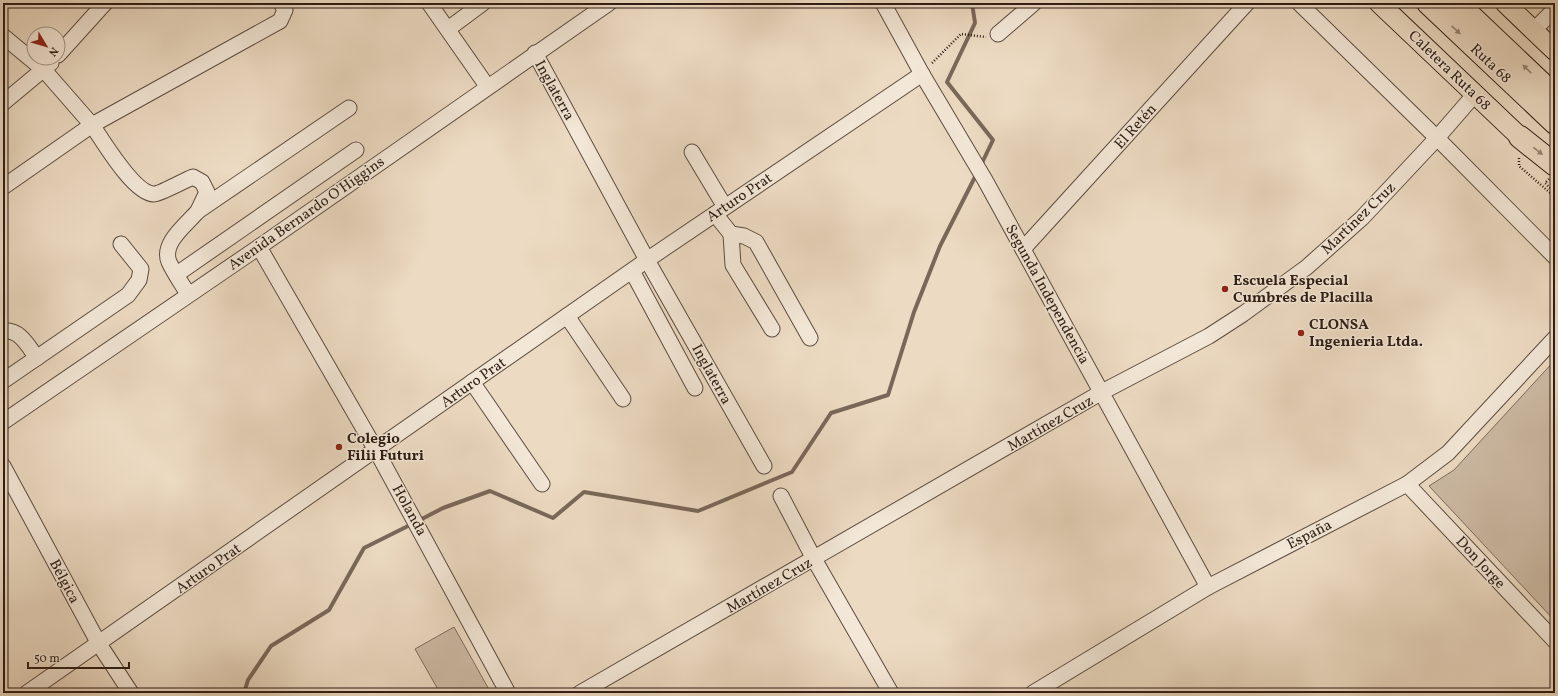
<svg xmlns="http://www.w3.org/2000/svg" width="1558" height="696" viewBox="0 0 1558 696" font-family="Vollkorn,serif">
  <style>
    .green { fill: #ccbaa4; stroke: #7c6c5c }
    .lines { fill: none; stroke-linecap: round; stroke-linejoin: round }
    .stream { stroke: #796859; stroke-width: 4 }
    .minor-casing { stroke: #5d4c40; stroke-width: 17 }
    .major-casing { stroke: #2d1d14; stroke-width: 21 }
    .highway-casing { stroke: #2d1d14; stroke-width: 24 }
    .path { stroke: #2d1d14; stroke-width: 2.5; stroke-dasharray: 1 2; stroke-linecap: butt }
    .minor { stroke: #f3e7d7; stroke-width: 15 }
    .major { stroke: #ecdac2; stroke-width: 19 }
    .highway { stroke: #ecdac2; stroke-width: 22 }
    .oneway { fill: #968574 }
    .poi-dot { fill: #8f2418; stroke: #f3e7d7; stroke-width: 1.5 }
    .labels { text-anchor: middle; stroke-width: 3; stroke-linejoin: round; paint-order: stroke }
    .street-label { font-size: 15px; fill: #2d1d14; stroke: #f3e7d7 }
    .poi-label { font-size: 15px; font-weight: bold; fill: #2d1d14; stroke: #f3e7d7; text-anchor: start }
  </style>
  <rect width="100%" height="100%" fill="#ecdac2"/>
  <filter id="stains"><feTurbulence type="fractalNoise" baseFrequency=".005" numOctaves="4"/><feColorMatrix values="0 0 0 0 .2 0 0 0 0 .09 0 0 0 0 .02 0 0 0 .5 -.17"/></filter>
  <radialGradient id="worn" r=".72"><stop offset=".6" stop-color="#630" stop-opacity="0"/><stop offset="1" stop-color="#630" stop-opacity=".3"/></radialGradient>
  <g class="green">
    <polygon points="1555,360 1555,621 1429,486 1454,470"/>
    <polygon points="454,627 491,693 440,693 415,649"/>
  </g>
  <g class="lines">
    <g class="stream">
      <polyline points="972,3 975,23 947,82 993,140 981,165"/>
      <polyline points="418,521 443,508 490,491 553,518 584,492 698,511 792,472 831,413 888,395 914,312 940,246 977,173"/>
      <polyline points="244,693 248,680 271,646 329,610 364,548 412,524"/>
    </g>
    <defs>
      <g id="minor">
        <polyline points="429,3 487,86"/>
        <polyline points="883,3 922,74 985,180 1208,587"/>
        <polyline points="1299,3 1437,138 1555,257"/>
        <polyline points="448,29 483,3"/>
        <polyline points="1534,30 1555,9"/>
        <polyline points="998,34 1034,3"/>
        <polyline points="3,36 44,70 92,125 280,21 285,10 281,3"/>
        <polyline points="535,53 647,260 764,466"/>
        <polyline points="58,55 105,3"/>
        <polyline points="3,103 51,63"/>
        <polyline points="692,152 725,207"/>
        <path d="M 3,187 L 92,125 C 103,141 134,194 154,194 C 160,194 185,180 193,177 L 202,182 L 207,192 L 198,211"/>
        <polyline points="715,214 731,234 744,236 756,242 810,338"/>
        <polyline points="731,234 733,265 772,329"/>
        <polyline points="259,247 376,450 508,693"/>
        <polyline points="1023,249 1247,3"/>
        <polyline points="632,271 695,388"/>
        <polyline points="177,274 356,150"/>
        <path d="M 188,294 C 182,284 174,273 169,262 C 161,243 187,224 198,211 L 349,108"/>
        <polyline points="567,316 623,399"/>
        <path d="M 3,331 C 20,329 28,346 37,358"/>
        <polyline points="3,381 128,295 139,280 141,269 121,244"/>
        <polyline points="472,382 542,484"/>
        <polyline points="3,422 259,247 609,3"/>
        <polyline points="3,466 99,644 131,693"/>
        <polyline points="1407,484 1555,641"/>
        <polyline points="781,496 814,559 891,693"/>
        <polyline points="27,693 647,260 922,74"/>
        <polyline points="580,693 1102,392 1209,336 1243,314 1307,267 1362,218 1437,138 1475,94"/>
        <polyline points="1033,693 1208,587 1407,484 1448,453 1555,338"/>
      </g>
      <g id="major">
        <polyline points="1379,3 1520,137"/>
        <polyline points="1505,3 1555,51"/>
      </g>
      <g id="highway">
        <polyline points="1428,3 1555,123"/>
        <polyline points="1457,3 1555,96"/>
        <polyline points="1520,137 1555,165"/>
      </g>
    </defs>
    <use href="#minor" class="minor-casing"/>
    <use href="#major" class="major-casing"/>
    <use href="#highway" class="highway-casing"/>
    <g class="path">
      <polyline points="932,63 961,34 986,37"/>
      <polyline points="1519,158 1519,166 1555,197"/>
      <polyline points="1549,179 1545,183 1555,193"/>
    </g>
    <use href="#minor" class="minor"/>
    <use href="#major" class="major"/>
    <use href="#highway" class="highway"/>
  </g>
  <defs><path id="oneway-solid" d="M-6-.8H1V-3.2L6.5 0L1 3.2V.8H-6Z"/></defs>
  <g class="oneway">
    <use href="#oneway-solid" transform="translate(1456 30) rotate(43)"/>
    <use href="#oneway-solid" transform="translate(1527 69) rotate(-136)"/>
    <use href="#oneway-solid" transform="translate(1538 151) rotate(38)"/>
  </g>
  <g class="poi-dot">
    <circle cx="1225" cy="289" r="4"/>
    <circle cx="1301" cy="333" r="4"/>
    <circle cx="339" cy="447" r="4"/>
  </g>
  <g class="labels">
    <g class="street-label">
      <text transform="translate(1491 63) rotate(43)" y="5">Ruta 68</text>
      <text transform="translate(1450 70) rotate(44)" y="5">Caletera Ruta 68</text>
      <text transform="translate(555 90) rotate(61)" y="5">Inglaterra</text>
      <text transform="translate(1135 126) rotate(-48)" y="5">El Retén</text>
      <text transform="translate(739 197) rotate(-34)" y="5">Arturo Prat</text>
      <text transform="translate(306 213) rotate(-35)" y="5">Avenida Bernardo O'Higgins</text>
      <text transform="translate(1358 218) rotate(-44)" y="5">Martínez Cruz</text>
      <text transform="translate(1048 294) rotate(61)" y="5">Segunda Independencia</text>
      <text transform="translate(712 374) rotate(61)" y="5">Inglaterra</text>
      <text transform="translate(473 382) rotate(-35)" y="5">Arturo Prat</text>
      <text transform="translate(1050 423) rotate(-30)" y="5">Martínez Cruz</text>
      <text transform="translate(410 510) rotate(61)" y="5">Holanda</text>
      <text transform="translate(1309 534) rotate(-27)" y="5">España</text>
      <text transform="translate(1481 562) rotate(47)" y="5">Don Jorge</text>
      <text transform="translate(208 568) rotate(-35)" y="5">Arturo Prat</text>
      <text transform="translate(65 581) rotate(62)" y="5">Bélgica</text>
      <text transform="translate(769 585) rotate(-30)" y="5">Martínez Cruz</text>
    </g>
    <g class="poi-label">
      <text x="1233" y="285">Escuela Especial<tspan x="1233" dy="17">Cumbres de Placilla</tspan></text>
      <text x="1309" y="329">CLONSA<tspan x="1309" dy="17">Ingenieria Ltda.</tspan></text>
      <text x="347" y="443">Colegio<tspan x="347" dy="17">Filii Futuri</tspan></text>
    </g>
  </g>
  <rect width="1558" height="696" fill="none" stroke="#ecdac2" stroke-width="16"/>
  <rect x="4" y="4" width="1550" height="688" fill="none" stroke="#2d1d14" stroke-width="2"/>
  <rect x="8" y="8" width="1542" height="680" fill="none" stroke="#2d1d14"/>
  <g transform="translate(46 46) rotate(128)"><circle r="19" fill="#f3e7d7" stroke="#a49689"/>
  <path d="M0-3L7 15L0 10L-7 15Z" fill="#8f2418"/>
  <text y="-6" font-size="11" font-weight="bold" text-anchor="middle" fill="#2d1d14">N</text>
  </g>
  <path d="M28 662v6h101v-6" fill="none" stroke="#2d1d14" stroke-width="2"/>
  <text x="34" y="662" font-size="12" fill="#2d1d14" stroke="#f3e7d7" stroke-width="3" paint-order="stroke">50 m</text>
  <rect width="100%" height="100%" filter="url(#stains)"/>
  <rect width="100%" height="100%" fill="url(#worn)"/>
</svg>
